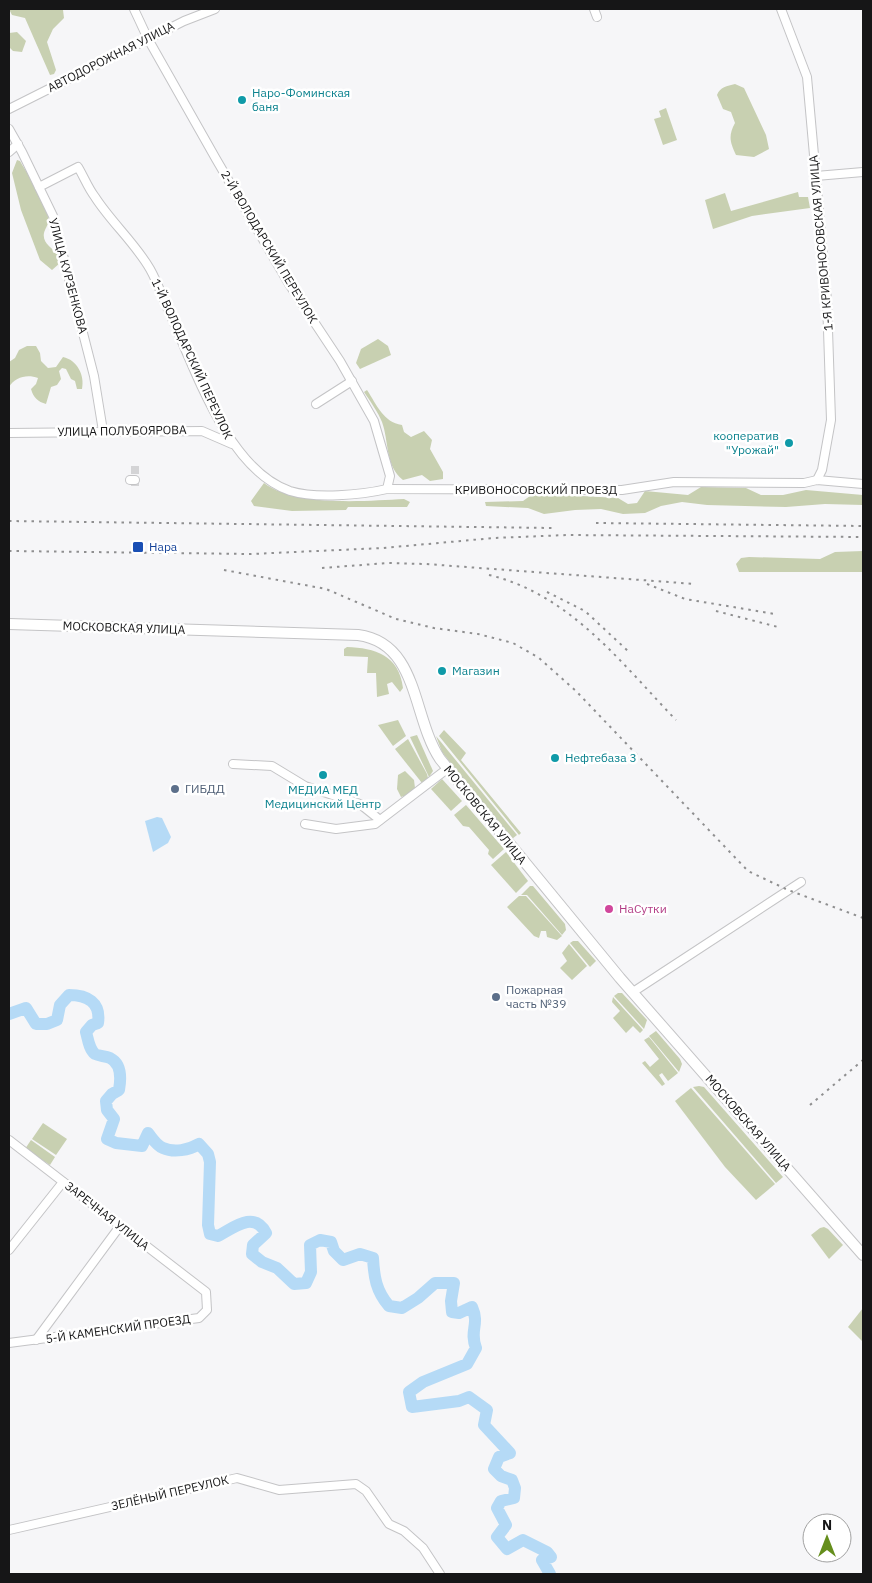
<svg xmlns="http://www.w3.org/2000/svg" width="872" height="1583" viewBox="0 0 872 1583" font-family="'IBM Plex Sans',sans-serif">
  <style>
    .green { fill: #c8d0b1 }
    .water { fill: #b5daf6 }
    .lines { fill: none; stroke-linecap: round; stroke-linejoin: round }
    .river { stroke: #b5daf6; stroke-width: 12 }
    .minor-tunnel { stroke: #d4d4d6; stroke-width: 8; stroke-dasharray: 8 4; stroke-linecap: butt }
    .minor-casing { stroke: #c4c4c6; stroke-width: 10 }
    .major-casing { stroke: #c4c4c6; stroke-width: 12 }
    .minor { stroke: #fff; stroke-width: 8 }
    .major { stroke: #fff; stroke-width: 10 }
    .rail { stroke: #8f8f90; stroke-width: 2; stroke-dasharray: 2.5 5; stroke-linecap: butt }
    .culture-dot { fill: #0f9aa8; stroke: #fff; stroke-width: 2 }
    .transit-dot { fill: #1a4fb4; stroke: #fff; stroke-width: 2 }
    .service-dot { fill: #5c6f8a; stroke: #fff; stroke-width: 2 }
    .hotel-dot { fill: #d1479c; stroke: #fff; stroke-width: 2 }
    .labels { text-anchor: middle; stroke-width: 5; stroke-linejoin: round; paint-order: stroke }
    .street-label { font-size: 12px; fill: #161617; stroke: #fff }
    .culture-label { font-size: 12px; fill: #0d838f; stroke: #fff; text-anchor: start }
    .transit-label { font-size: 12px; fill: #164399; stroke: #fff; text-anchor: start }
    .service-label { font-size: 12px; fill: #4e5e75; stroke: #fff; text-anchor: start }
    .hotel-label { font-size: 12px; fill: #b23c85; stroke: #fff; text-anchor: start }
  </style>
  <rect width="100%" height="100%" fill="#f6f6f8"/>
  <g class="green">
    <polygon points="9,9 63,10 64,18 53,29 47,42 56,70 54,74 50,75 25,18 12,15"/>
    <polygon points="17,32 26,41 22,52 13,51 9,47 9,33"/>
    <path d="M 735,84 L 744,88 L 766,135 L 769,149 L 754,157 L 736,155 C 730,142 728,136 735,123 L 731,112 L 723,109 L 717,95 C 720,87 727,86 735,84 Z"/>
    <polygon points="666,108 677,140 663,145 654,119 661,117 659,111"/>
    <path d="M 17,160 L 20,161 C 26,173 36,182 41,195 C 44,202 49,213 48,222 C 48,225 45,229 44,233 C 42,243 52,248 59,255 L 60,263 L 52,270 L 40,260 L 21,210 L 12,173 Z"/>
    <polygon points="798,192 799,197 808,197 810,208 752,216 713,229 705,200 725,193 731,211"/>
    <polygon points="378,339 388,346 391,355 360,369 356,363 361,349"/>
    <path d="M 27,346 L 36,346 L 40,353 L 41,361 L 48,368 L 56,367 L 63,357 C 77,360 85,375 82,389 L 77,389 L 75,381 L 71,379 L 66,369 L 62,368 L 59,371 L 61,379 L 57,385 L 51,387 L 46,404 C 38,402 33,397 31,389 L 36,384 L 38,378 C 27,374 15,377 9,387 L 9,362 L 15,358 L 19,350 Z"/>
    <path d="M 367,390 C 377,405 383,422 402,425 L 404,432 L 411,437 L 424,431 L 432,440 L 430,449 L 443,472 L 443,479 L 430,481 L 422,475 L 403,480 C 385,466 389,441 382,422 C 378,412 370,401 364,392 Z"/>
    <path d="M 264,483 C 296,507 365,501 404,499 L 410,502 L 407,507 L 348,507 L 346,510 L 292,511 L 254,506 L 251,501 Z"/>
    <polygon points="701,487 746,488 761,495 783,495 806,490 863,495 863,505 825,504 786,507 707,505 682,502 661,506 645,513 623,514 601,509 575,510 544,514 528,508 486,506 485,502 523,501 530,496 546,494 618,498 628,504 637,503 645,491 688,495"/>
    <polygon points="863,551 863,572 739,572 736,564 741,558 749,557 820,559 835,552"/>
    <path d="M 347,647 C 375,648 399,655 403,688 L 400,692 L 392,682 L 387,684 L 389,694 L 377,697 L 376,673 L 367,673 L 368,657 L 344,656 L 344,649 Z"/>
    <polygon points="398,720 406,736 393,746 378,725"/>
    <polygon points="444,730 466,753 461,760 521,833 519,835 439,736"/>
    <polygon points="417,735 433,771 429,777 410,737"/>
    <polygon points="436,736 517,835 512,839 449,761 442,752"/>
    <polygon points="408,739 427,774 428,778 422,783 395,749"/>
    <polygon points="405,771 414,780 415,788 410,794 401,797 397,789 398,775"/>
    <polygon points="442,779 462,801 451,811 431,789"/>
    <polygon points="466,805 504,849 493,859 488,854 489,850 469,827 463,826 454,815"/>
    <polygon points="506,852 528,881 516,893 491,865"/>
    <polygon points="530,886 533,886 565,924 566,930 562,935 527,895 521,895"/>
    <polygon points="519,896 526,896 562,936 557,940 547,937 546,931 541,931 539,938 534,936 507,907"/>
    <polygon points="573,941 578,941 596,961 590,967 570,943"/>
    <polygon points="569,944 587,966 572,980 560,968 567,961 562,953"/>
    <polygon points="618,993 622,993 647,1020 644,1029 614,996"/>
    <polygon points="613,997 643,1030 640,1033 633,1026 626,1033 613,1018 620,1011 612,1002"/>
    <polygon points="656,1031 680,1059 682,1064 679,1072 649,1036"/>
    <polygon points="649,1037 678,1073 668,1081 662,1073 659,1075 665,1084 662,1086 642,1063 645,1061 650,1067 659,1059 644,1040"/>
    <polygon points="699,1086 704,1087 783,1177 776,1183 693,1087"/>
    <polygon points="691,1088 775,1184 756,1200 725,1167 675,1101"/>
    <polygon points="43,1123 67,1139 56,1155 32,1139"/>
    <polygon points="31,1140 55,1157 50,1165 25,1149"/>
    <polygon points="824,1227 828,1229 843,1245 829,1259 811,1235 820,1228"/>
    <polygon points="863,1308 863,1342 848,1327"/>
  </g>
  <polygon class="water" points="157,817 162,818 171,837 168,843 153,852 145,821"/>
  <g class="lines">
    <path class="river" d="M 9,1014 L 26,1008 L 36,1024 L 47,1024 L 57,1020 L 60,1005 L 69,995 C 87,995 101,1002 98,1023 L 92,1025 L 86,1032 C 88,1039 89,1049 95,1054 C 99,1056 105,1056 110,1058 C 122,1064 121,1079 119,1090 L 112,1094 L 106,1101 L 107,1110 L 114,1119 L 107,1139 L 116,1143 L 142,1146 L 148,1133 C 152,1138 157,1146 163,1148 C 174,1153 189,1150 199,1144 L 208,1154 L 210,1162 L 208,1225 L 210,1234 L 218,1236 C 233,1228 254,1210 266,1233 L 253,1245 L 252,1254 L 262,1262 L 277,1268 L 294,1284 L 306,1283 L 311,1272 L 310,1245 L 320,1240 L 331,1242 L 334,1251 L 343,1260 L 360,1254 L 373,1258 C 374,1277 376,1291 389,1306 L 402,1308 L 418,1298 L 435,1283 L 454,1283 L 451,1301 L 452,1312 L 459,1313 L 472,1307 C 480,1325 469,1330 476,1348 L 467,1364 L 423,1382 L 409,1392 L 412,1407 L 459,1401 L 469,1397 L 487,1410 L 484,1425 L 510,1453 L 499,1457 L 494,1469 L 501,1476 L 512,1480 L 515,1488 L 514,1498 L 501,1501 L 497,1508 L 506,1525 L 497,1537 L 507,1549 L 523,1540 L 547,1552 L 551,1557 L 542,1560 L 550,1574"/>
    <polyline class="minor-tunnel" points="135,466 135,486"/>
    <defs>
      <g id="minor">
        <polyline points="134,9 148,39 216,159 289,284 340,361 374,421 390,476 387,489"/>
        <polyline points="594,9 597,17"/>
        <polyline points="781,9 807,77 827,300 831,420 822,470 817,480"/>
        <polyline points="9,109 184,21 215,9"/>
        <polyline points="9,129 22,152 53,216 94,376 103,431"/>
        <polyline points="9,152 18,144"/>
        <polyline points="816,176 863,172"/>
        <path d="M 39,187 L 78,167 C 84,177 88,188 95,197 C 111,222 135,243 150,269 C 158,283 163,299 170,314 C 195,369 228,470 290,491 C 316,499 361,495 387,489 L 622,490 L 674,482 L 804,483 L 817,480 L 863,484"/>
        <polyline points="316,404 352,381"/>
        <polyline points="9,433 202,431 232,444"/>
        <polyline points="130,480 135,480"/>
        <polyline points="233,764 272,766 305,786 360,804 380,820"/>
        <polyline points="305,824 336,829 375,824 447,769"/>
        <polyline points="633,992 801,882"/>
        <polyline points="9,1140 206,1292 207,1310 199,1318 9,1343"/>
        <polyline points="9,1250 63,1182"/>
        <polyline points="36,1340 120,1226"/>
        <polyline points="9,1530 237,1478 279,1490 356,1484 366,1491 389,1524 404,1531 423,1548 440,1574"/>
      </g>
      <path id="major" d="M 9,624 L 358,635 C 419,643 412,717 440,759 L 620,978 L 863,1255"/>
    </defs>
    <use href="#minor" class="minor-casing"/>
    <use href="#major" class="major-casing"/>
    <use href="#minor" class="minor"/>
    <use href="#major" class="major"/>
    <g class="rail">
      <polyline points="9,521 553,528"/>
      <polyline points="596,523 863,526"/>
      <polyline points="9,551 251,554 383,548 494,538 567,535 863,537"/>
      <polyline points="322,568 388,563 426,564 695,584"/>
      <polyline points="224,570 326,589 396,619 434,628 478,634 513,643 539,658 576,691 748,871 788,890 863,918"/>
      <path d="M 489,575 C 570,594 622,664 676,720"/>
      <polyline points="647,584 685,599 775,614"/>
      <polyline points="547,592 585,611 629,652"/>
      <polyline points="716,611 778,627"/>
      <polyline points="810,1105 863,1060"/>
    </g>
  </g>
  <g class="culture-dot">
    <circle cx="242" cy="100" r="5"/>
    <circle cx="789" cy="443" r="5"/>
    <circle cx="442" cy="671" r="5"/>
    <circle cx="555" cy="758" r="5"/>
    <circle cx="323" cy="775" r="5"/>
  </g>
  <rect class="transit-dot" x="132" y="541" width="12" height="12" rx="2.5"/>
  <g class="service-dot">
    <circle cx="175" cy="789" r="5"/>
    <circle cx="496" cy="997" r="5"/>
  </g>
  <circle class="hotel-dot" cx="609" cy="909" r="5"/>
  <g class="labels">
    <g class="street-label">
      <text transform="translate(111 57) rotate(-27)" y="4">АВТОДОРОЖНАЯ УЛИЦА</text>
      <text transform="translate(821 243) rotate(-95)" y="4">1-Я КРИВОНОСОВСКАЯ УЛИЦА</text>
      <text transform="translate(269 247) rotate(59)" y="4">2-Й ВОЛОДАРСКИЙ ПЕРЕУЛОК</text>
      <text transform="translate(68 276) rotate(75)" y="4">УЛИЦА КУРЗЕНКОВА</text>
      <text transform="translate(192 359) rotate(65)" y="4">1-Й ВОЛОДАРСКИЙ ПЕРЕУЛОК</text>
      <text transform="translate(122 431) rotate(-1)" y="4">УЛИЦА ПОЛУБОЯРОВА</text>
      <text x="536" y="494">КРИВОНОСОВСКИЙ ПРОЕЗД</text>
      <text transform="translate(124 628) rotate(2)" y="4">МОСКОВСКАЯ УЛИЦА</text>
      <text transform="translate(485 815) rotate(51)" y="4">МОСКОВСКАЯ УЛИЦА</text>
      <text transform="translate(748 1123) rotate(49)" y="4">МОСКОВСКАЯ УЛИЦА</text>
      <text transform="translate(107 1216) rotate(38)" y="4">ЗАРЕЧНАЯ УЛИЦА</text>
      <text transform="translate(118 1329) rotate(-8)" y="4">5-Й КАМЕНСКИЙ ПРОЕЗД</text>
      <text transform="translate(170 1493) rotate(-13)" y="4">ЗЕЛЁНЫЙ ПЕРЕУЛОК</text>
    </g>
    <g class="culture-label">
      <text x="252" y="97">Наро-Фоминская<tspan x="252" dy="14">баня</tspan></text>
      <text x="779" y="440" text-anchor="end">кооператив<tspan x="779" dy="14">"Урожай"</tspan></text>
      <text x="452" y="675">Магазин</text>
      <text x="565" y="762">Нефтебаза 3</text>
      <text x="323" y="794" text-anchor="middle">МЕДИА МЕД<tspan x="323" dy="14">Медицинский Центр</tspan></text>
    </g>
    <g class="transit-label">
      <text x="149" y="551">Нара</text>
    </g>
    <g class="service-label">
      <text x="185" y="793">ГИБДД</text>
      <text x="506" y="994">Пожарная<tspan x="506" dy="14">часть №39</tspan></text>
    </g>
    <g class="hotel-label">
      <text x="619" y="913">НаСутки</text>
    </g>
  </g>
  <rect width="872" height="1583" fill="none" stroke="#161617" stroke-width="20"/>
  <g transform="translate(827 1538)"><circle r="24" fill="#ffffff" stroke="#a2a2a2"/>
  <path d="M0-4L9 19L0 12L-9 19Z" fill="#658e1c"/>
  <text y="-8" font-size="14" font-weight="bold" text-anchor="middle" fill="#161617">N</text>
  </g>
</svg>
